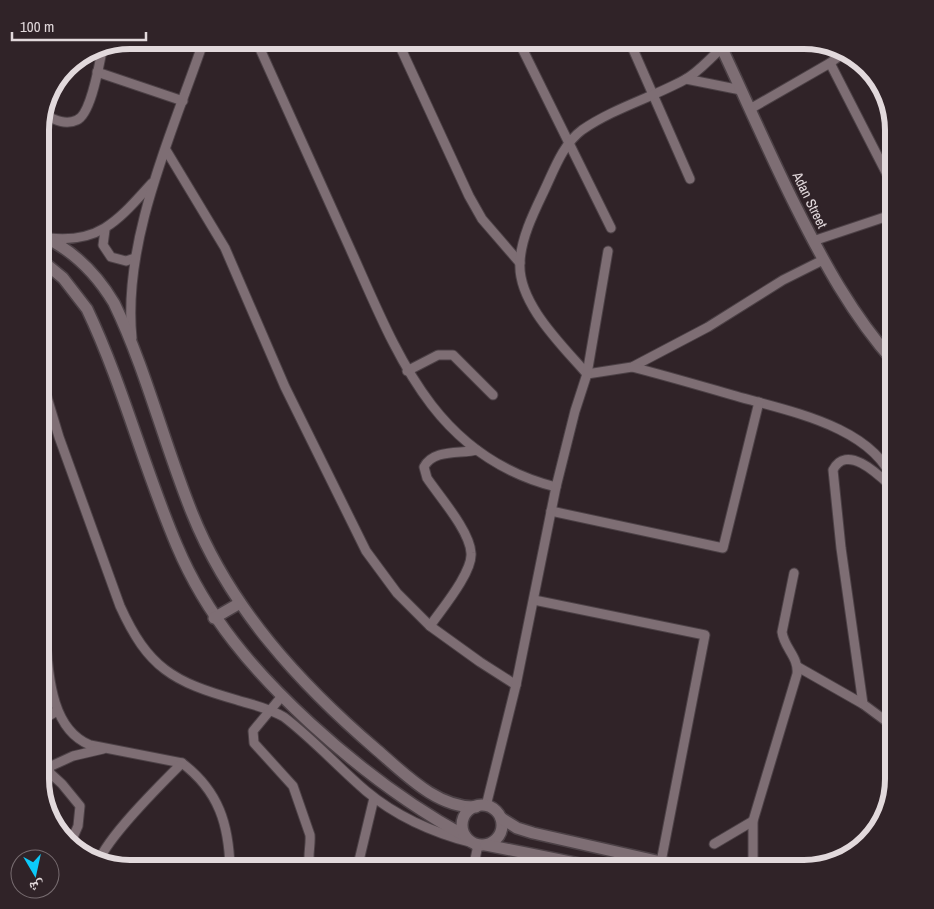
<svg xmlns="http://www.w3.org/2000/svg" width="934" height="909" viewBox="0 0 934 909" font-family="'Archivo Narrow','Noto Naskh Arabic',sans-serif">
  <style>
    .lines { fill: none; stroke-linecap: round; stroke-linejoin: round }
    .minor-casing { stroke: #4c4146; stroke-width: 11 }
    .tertiary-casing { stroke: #4c4146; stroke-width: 14 }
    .minor { stroke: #7e6e74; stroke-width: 9 }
    .tertiary { stroke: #7e6e74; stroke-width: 11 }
    .labels { text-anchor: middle; stroke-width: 4; stroke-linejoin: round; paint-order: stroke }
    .street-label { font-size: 14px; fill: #e2d9dc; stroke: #302328 }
    .rim { fill: none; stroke: #e2d9dc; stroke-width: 6 }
  </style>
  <rect width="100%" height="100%" fill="#302328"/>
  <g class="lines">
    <defs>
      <g id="minor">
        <path d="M 256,40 C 287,108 317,176 348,244 C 395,348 431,456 556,487"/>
        <polyline points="397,40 469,196 482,219 520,263"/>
        <polyline points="518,40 611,228"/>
        <polyline points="629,40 690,179"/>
        <path d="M 722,48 C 710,58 698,73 684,80 C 651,98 614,108 582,130 C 563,144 554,170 544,191 C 534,212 521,238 520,262 C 517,303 563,346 587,374 L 632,367 L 708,327 L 783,280 L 823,260"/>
        <polyline points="830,63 894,188"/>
        <polyline points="97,72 183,101"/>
        <polyline points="686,79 741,90"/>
        <polyline points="750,109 830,63 846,51"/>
        <path d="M 43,114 C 53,119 65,126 77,120 C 91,114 99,65 102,51"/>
        <polyline points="166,150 225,248 285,387 366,551 397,593 430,626 480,662 516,685"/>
        <polyline points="105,230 103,245 111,257 126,261 135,258"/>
        <path d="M 49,238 C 101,244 120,218 152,183"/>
        <polyline points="813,241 894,214"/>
        <path d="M 132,338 C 122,241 173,131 204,40"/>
        <path d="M 632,367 C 667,376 701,386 736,396 C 787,411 874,426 894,483"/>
        <polyline points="407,371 438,355 453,355 493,395"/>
        <path d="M 40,374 L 59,437 L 120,606 C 148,668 173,682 237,700 C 253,705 269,708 284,717 C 313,739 338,767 366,791 C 397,817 434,833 473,843"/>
        <polyline points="551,511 723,548 759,402"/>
        <path d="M 40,596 C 51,642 39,724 90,745 L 182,763 C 219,791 229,825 230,869"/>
        <polyline points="534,600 705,635 661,862"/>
        <path d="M 430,626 C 441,610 473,572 471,553 C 470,531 439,496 427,478 L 424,467 C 433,449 460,454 477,450"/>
        <polyline points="798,667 863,704 894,727"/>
        <path d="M 282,696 L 253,731 L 254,743 L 293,786 L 310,835 C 311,846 307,857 310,867 L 313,869"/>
        <path d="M 863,704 L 841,548 L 833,470 C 847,442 881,477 894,489"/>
        <polyline points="40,721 57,711"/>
        <polyline points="486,806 516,685 556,487 575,411 587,374 608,251"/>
        <polyline points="70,844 78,826 80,806 62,784 50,773 49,767 73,756 103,749"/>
        <polyline points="714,844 753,821"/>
        <path d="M 98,863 C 107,837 161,784 182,763"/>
        <polyline points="107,864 127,868"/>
        <polyline points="318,869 357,866"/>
        <polyline points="357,869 374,798"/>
        <polyline points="473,869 478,845"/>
        <path d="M 753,869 L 753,821 L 797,674 C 799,657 784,648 782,632 L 794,573"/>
      </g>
      <g id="tertiary">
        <path d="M 718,40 C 744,95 768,151 795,205 C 823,261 852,315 894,362"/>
        <path d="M 40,235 C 72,249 96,273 114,303 C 146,369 164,444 192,513 C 230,608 300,684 377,750 C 405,774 437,808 476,807"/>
        <path d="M 40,259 L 63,278 L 87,309 C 123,385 144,469 177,546 C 207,617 254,671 310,723 C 358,767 408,805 465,836"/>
        <polyline points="214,618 240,603"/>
        <circle cx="482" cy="825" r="20"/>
        <polyline points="501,818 517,828 533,833 692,869"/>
        <polyline points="486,845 605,869"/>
      </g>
    </defs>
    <use href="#minor" class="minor-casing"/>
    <use href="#tertiary" class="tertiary-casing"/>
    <use href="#minor" class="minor"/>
    <use href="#tertiary" class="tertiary"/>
  </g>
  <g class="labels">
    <g class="street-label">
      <text transform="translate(810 200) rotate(64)" y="5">Adan Street</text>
    </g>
  </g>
  <path d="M0 0H934V909H0ZM130 49H804A81 81 0 0 1 885 130V779A81 81 0 0 1 804 860H130A81 81 0 0 1 49 779V130A81 81 0 0 1 130 49Z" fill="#302328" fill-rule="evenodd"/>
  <path class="rim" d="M130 49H804A81 81 0 0 1 885 130V779A81 81 0 0 1 804 860H130A81 81 0 0 1 49 779V130A81 81 0 0 1 130 49Z"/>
  <g transform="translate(35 874) rotate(171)"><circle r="24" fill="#302328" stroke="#776c70"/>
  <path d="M0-4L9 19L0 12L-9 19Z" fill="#0ccafa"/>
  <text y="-8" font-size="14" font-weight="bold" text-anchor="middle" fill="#e2d9dc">ش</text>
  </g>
  <path d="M12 32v8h134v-8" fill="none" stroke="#e2d9dc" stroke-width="2.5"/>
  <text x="20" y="32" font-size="15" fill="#e2d9dc" stroke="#302328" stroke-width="4" paint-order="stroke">100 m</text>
</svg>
